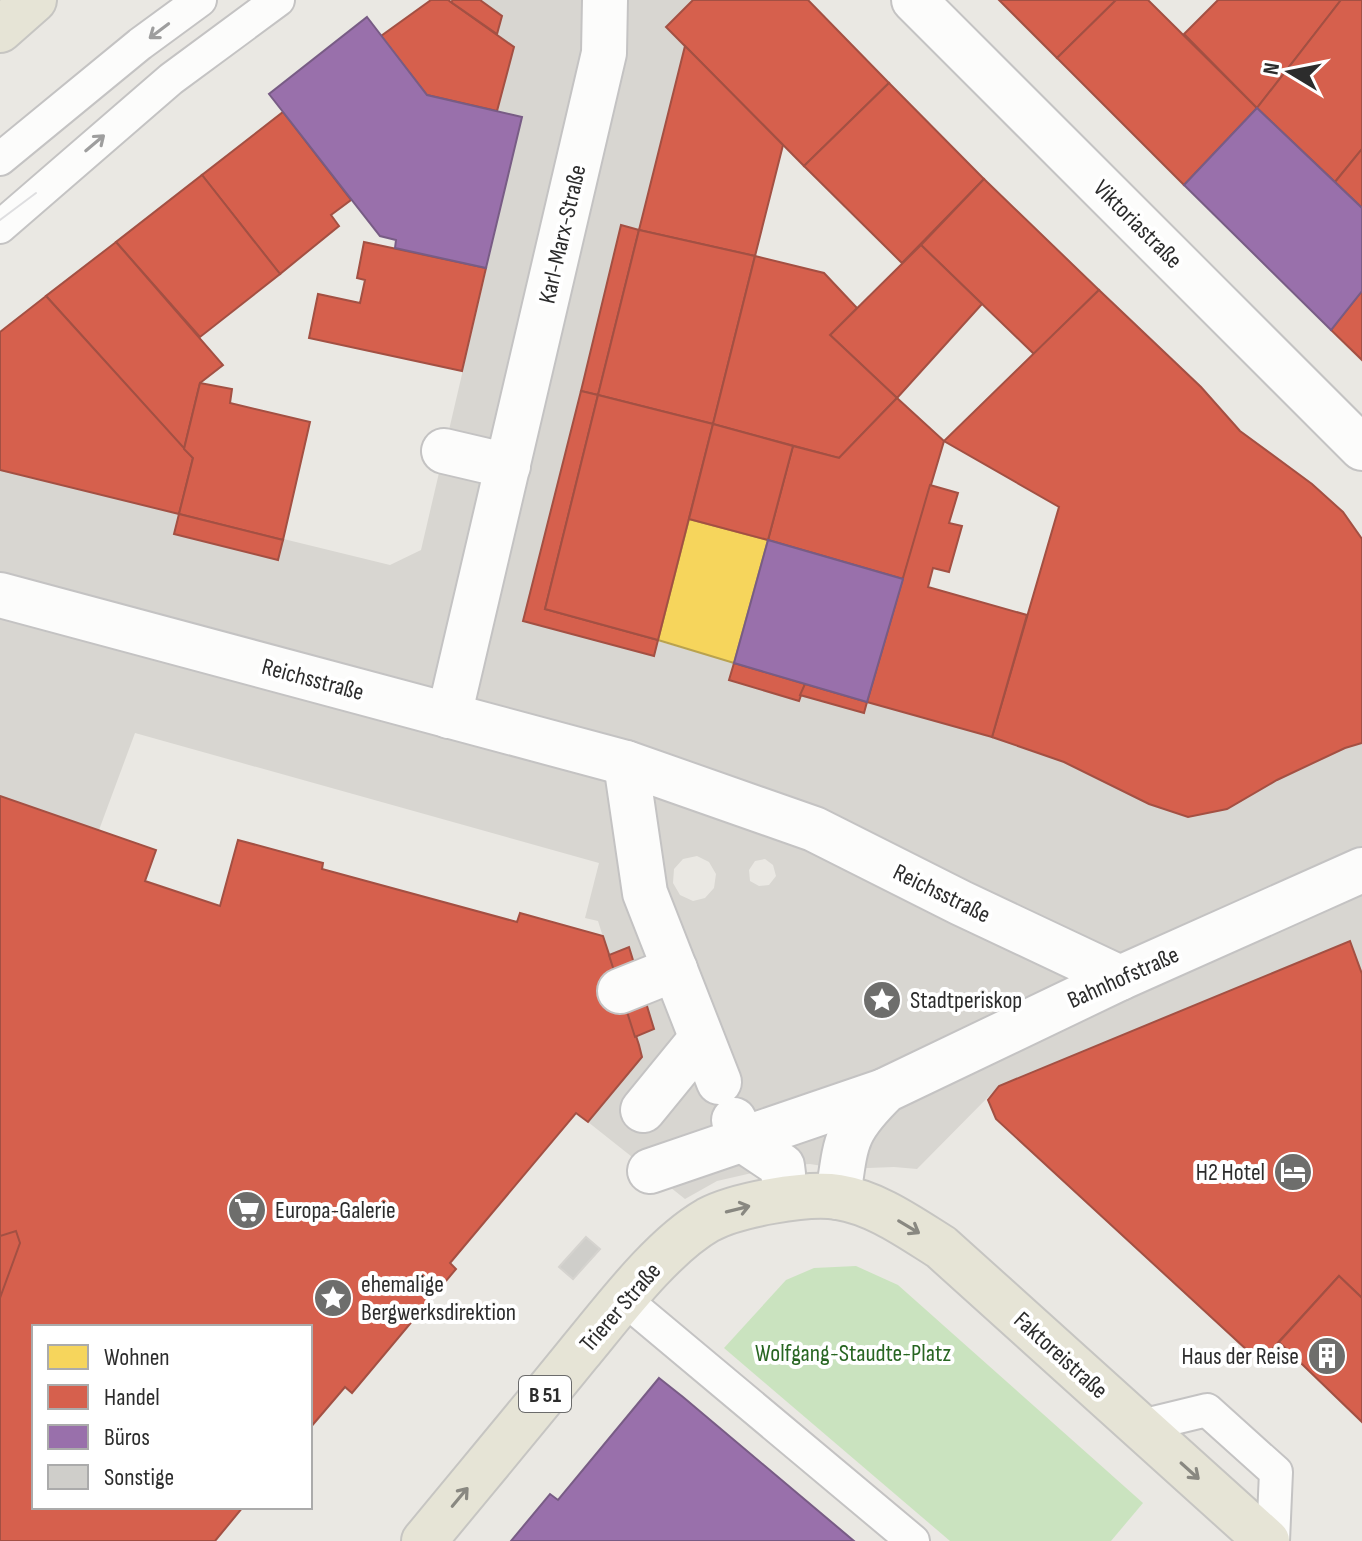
<svg xmlns="http://www.w3.org/2000/svg" width="1362" height="1541" viewBox="0 0 1362 1541" font-family="'Sofia Sans Condensed',sans-serif">
  <style>
    .green { fill: #cae3bf }
    .plaza { fill: #d8d6d1; fill-rule: evenodd }
    .homes { fill: #f6d55c; stroke: #b9a24e; stroke-width: 2 }
    .shops { fill: #d6604d; stroke: #a35043; stroke-width: 2 }
    .offices { fill: #9970ab; stroke: #785c85; stroke-width: 2 }
    .building { fill: #cfceca; stroke: #d5d3cf; stroke-width: 2 }
    .lines { fill: none; stroke-linecap: round; stroke-linejoin: round }
    .lane-casing { stroke: #c4c3c3; stroke-width: 36 }
    .street-casing { stroke: #c4c3c3; stroke-width: 48 }
    .secondary-casing { stroke: #c4c3c3; stroke-width: 48 }
    .primary-casing { stroke: #c6c5c2; stroke-width: 48 }
    .lane { stroke: #fcfcfb; stroke-width: 32 }
    .street { stroke: #fcfcfb; stroke-width: 44 }
    .secondary { stroke: #fcfcfb; stroke-width: 44 }
    .primary { stroke: #e6e4d6; stroke-width: 44 }
    .tram { stroke: #dedee0; stroke-width: 2 }
    .oneway { stroke: #9e9e9e }
    .oneway2 { stroke: #898881 }
    .labels { text-anchor: middle; stroke-width: 8; stroke-linejoin: round; paint-order: stroke }
    .shield { fill: #fff; stroke: #6b6b6b; stroke-width: 2 }
    .shield-label { font-size: 22px; font-weight: bold; fill: #2c2c2c }
    .street-label { font-size: 24px; fill: #2c2c2c; stroke: #fff }
    .poi-label { font-size: 24px; fill: #2c2c2c; stroke: #fff; text-anchor: start }
    .park-label { font-size: 24px; fill: #276521; stroke: #fff }
  </style>
  <rect width="100%" height="100%" fill="#eae8e3"/>
  <polygon class="green" points="856,1266 898,1285 1143,1503 1111,1541 950,1541 724,1348 786,1280 814,1268"/>
  <path class="plaza" d="M 448,0 L 693,0 L 666,26 L 685,46 L 560,613 L 992,737 L 1064,762 L 1149,804 L 1188,817 L 1227,809 L 1277,780 L 1345,748 L 1362,743 L 1362,974 L 1349,942 L 999,1086 L 917,1169 L 894,1167 L 842,1169 L 810,1164 L 782,1166 L 717,1181 L 685,1199 L 588,1122 L 616,1088 L 620,991 L 598,921 L 585,918 L 599,863 L 135,733 L 99,830 L 24,804 L 0,822 L 0,470 L 390,565 L 421,550 L 522,117 L 497,111 L 514,47 ZM 697,856 L 709,862 L 716,874 L 714,888 L 705,898 L 693,901 L 680,895 L 673,883 L 674,869 L 683,859 ZM 765,859 L 773,865 L 776,876 L 769,885 L 759,886 L 750,881 L 749,870 L 755,861 Z"/>
  <polygon class="homes" points="689,519 768,540 734,663 658,640"/>
  <g class="shops">
    <polygon points="431,0 448,0 514,47 497,111 427,95 381,36"/>
    <polygon points="453,0 480,0 502,16 497,34 451,2"/>
    <polygon points="693,0 808,0 889,83 804,166 666,27"/>
    <polygon points="999,0 1116,0 1057,58"/>
    <polygon points="1116,0 1148,0 1257,108 1184,185 1057,58"/>
    <polygon points="1218,0 1341,0 1257,108 1184,34"/>
    <polygon points="1341,0 1362,0 1362,149 1335,182 1257,108"/>
    <polygon points="685,46 783,145 755,256 639,230"/>
    <polygon points="889,83 984,179 902,263 804,166"/>
    <polygon points="283,112 351,200 331,215 339,226 280,274 202,175"/>
    <polygon points="1362,149 1362,208 1335,182"/>
    <polygon points="202,175 280,274 200,337 116,242"/>
    <polygon points="984,179 1099,290 1034,354 921,245"/>
    <polygon points="621,225 639,230 598,395 581,391"/>
    <polygon points="639,230 755,256 713,424 598,395"/>
    <polygon points="116,242 223,365 200,383 184,449 46,296"/>
    <polygon points="364,242 486,268 462,371 309,338 318,294 360,303 365,280 357,278"/>
    <polygon points="921,245 982,304 897,398 830,335"/>
    <polygon points="755,256 824,273 857,308 830,335 897,398 839,458 713,424"/>
    <polygon points="1099,290 1201,387 1240,431 1312,484 1343,512 1362,539 1362,743 1345,748 1277,780 1227,809 1188,817 1149,804 1064,762 992,737 1059,507 944,441"/>
    <polygon points="1362,291 1362,360 1331,330"/>
    <polygon points="46,296 193,458 179,514 0,470 0,332"/>
    <polygon points="200,383 232,389 230,403 310,422 283,540 179,514 193,458 184,449"/>
    <polygon points="581,391 598,395 545,609 658,640 654,656 523,621"/>
    <polygon points="598,395 713,424 658,640 545,609"/>
    <polygon points="897,398 944,441 903,579 768,540 793,446 839,458"/>
    <polygon points="713,424 793,446 768,540 689,519"/>
    <polygon points="930,485 958,493 949,523 962,526 949,572 933,568 928,587 1027,615 992,737 867,702"/>
    <polygon points="179,514 283,540 278,560 174,534"/>
    <polygon points="734,663 805,684 799,701 729,680"/>
    <polygon points="805,684 867,702 864,713 800,695"/>
    <polygon points="0,796 156,850 145,881 220,906 238,840 323,863 322,869 517,922 520,913 603,936 639,1045 642,1057 588,1122 576,1113 450,1263 456,1269 352,1393 345,1387 310,1428 310,1327 34,1327 34,1507 243,1507 215,1541 0,1541"/>
    <polygon points="1350,941 1362,974 1362,1298 1339,1276 1260,1362 996,1119 988,1100 999,1086"/>
    <polygon points="629,947 654,1029 635,1037 609,955"/>
    <polygon points="16,1231 20,1243 0,1298 0,1236"/>
    <polygon points="1339,1276 1362,1298 1362,1422 1279,1342"/>
  </g>
  <g class="offices">
    <polygon points="367,17 427,95 522,117 486,268 395,248 396,240 380,236 269,94"/>
    <polygon points="1257,108 1362,208 1362,291 1331,330 1184,185"/>
    <polygon points="768,540 903,579 867,702 734,663"/>
    <polygon points="659,1378 683,1397 854,1541 511,1541 550,1494 558,1500"/>
  </g>
  <polygon class="building" points="586,1237 600,1249 573,1279 559,1267"/>
  <g class="lines">
    <defs>
      <g id="lane">
        <polyline points="0,159 140,44 200,0"/>
        <polyline points="0,227 171,79 278,0"/>
        <polyline points="624,1299 913,1541"/>
        <polyline points="1141,1426 1207,1410 1276,1472 1273,1541"/>
      </g>
      <g id="street">
        <polyline points="444,451 508,466"/>
        <polyline points="0,595 626,763 814,829 961,903 1120,978"/>
        <polyline points="449,716 604,53 605,0"/>
        <polyline points="626,763 645,893 719,1082"/>
        <polyline points="620,991 675,969"/>
        <polyline points="643,1110 701,1039"/>
        <polyline points="734,1120 743,1140 782,1166 783,1174"/>
        <polyline points="650,1171 884,1091"/>
        <path d="M 838,1197 C 846,1141 844,1131 886,1090 L 1120,978 L 1362,870"/>
      </g>
      <polyline id="secondary" points="914,0 1362,448"/>
      <g id="primary">
        <polyline points="0,30 34,0"/>
        <path d="M 424,1541 C 475,1479 527,1417 578,1354 C 613,1312 661,1247 708,1220 C 736,1205 807,1192 838,1197 C 876,1203 909,1227 941,1247 L 1267,1541"/>
      </g>
    </defs>
    <use href="#lane" class="lane-casing"/>
    <use href="#street" class="street-casing"/>
    <use href="#secondary" class="secondary-casing"/>
    <use href="#primary" class="primary-casing"/>
    <use href="#lane" class="lane"/>
    <use href="#street" class="street"/>
    <use href="#secondary" class="secondary"/>
    <use href="#primary" class="primary"/>
    <polyline class="tram" points="0,220 36,193"/>
  </g>
  <defs><path id="oneway-shaft" d="M-6 0H5M1.5-3L5.5 0L1.5 3" fill="none" stroke-width="1.6" stroke-linecap="round" stroke-linejoin="round" transform="scale(2)"/></defs>
  <g class="oneway">
    <use href="#oneway-shaft" transform="translate(159 31) rotate(143)"/>
    <use href="#oneway-shaft" transform="translate(95 143) rotate(-40)"/>
  </g>
  <g class="oneway2">
    <use href="#oneway-shaft" transform="translate(738 1209) rotate(-14)"/>
    <use href="#oneway-shaft" transform="translate(909 1227) rotate(31)"/>
    <use href="#oneway-shaft" transform="translate(1190 1471) rotate(42)"/>
    <use href="#oneway-shaft" transform="translate(460 1497) rotate(-50)"/>
  </g>
  <defs>
    <symbol id="sight-disc" viewBox="-11 -11 22 22"><circle r="9.5" fill="#6e6e6c" stroke="#fff"/><path d="M0-6L1.8-2.2L6-1.7L2.9 1.2L3.7 5.4L0 3.3L-3.7 5.4L-2.9 1.2L-6-1.7L-1.8-2.2Z" fill="#fff"/></symbol>
    <symbol id="hotel-disc" viewBox="-11 -11 22 22"><circle r="9.5" fill="#6e6e6c" stroke="#fff"/><path d="M-6-4.5h1.5V1H6V5H4.5V3h-9V5H-6ZM-4 0a1.8 1.8 0 1 1 3.6 0ZM.5 0V-2.5h3Q6-2.5 6 0Z" fill="#fff"/></symbol>
    <symbol id="supermarket-disc" viewBox="-11 -11 22 22"><circle r="9.5" fill="#6e6e6c" stroke="#fff"/><path d="M-6-5.5h2.5l.6 2H6L4.5 2H-2.5L-4.4-4H-6ZM-1.5 3.2a1.3 1.3 0 1 0 .1 0ZM3 3.2a1.3 1.3 0 1 0 .1 0Z" fill="#fff"/></symbol>
    <symbol id="building-disc" viewBox="-11 -11 22 22"><circle r="9.5" fill="#6e6e6c" stroke="#fff"/><path d="M-4-6H4V6H1V3H-1V6H-4ZM-2.5-4.3h1.7v1.8h-1.7ZM.8-4.3h1.7v1.8H.8ZM-2.5-1h1.7V.8h-1.7ZM.8-1h1.7V.8H.8Z" fill="#fff"/></symbol>
  </defs>
  <g fill-rule="evenodd">
    <use href="#sight-disc" x="860" y="978" width="44" height="44"/>
    <use href="#hotel-disc" x="1271" y="1150" width="44" height="44"/>
    <use href="#supermarket-disc" x="225" y="1188" width="44" height="44"/>
    <use href="#sight-disc" x="311" y="1276" width="44" height="44"/>
    <use href="#building-disc" x="1305" y="1334" width="44" height="44"/>
  </g>
  <g class="labels">
    <rect class="shield" x="519" y="1376" width="52" height="36" rx="6"/>
    <g class="shield-label">
      <text x="545" y="1402">B 51</text>
    </g>
    <g class="street-label">
      <text transform="translate(1138 224) rotate(45)" y="8">Viktoriastraße</text>
      <text transform="translate(562 234) rotate(-77)" y="8">Karl-Marx-Straße</text>
      <text transform="translate(313 679) rotate(15)" y="8">Reichsstraße</text>
      <text transform="translate(942 893) rotate(26)" y="8">Reichsstraße</text>
      <text transform="translate(1123 977) rotate(-24)" y="8">Bahnhofstraße</text>
      <text transform="translate(620 1307) rotate(-49)" y="8">Trierer Straße</text>
      <text transform="translate(1061 1355) rotate(42)" y="8">Faktoreistraße</text>
    </g>
    <g class="poi-label">
      <text x="910" y="1008">Stadtperiskop</text>
      <text x="1265" y="1180" text-anchor="end">H2 Hotel</text>
      <text x="275" y="1218">Europa-Galerie</text>
      <text x="361" y="1292">ehemalige<tspan x="361" dy="28">Bergwerksdirektion</tspan></text>
      <text x="1299" y="1364" text-anchor="end">Haus der Reise</text>
    </g>
    <g class="park-label">
      <text x="853" y="1361">Wolfgang-Staudte-Platz</text>
    </g>
  </g>
  <rect x="32" y="1325" width="280" height="184" fill="#ffffff" stroke="#ababab" stroke-width="2"/>
  <rect x="48" y="1345" width="40" height="24" fill="#f6d55c" stroke="#ababab" stroke-width="2"/>
  <text x="104" y="1365" font-size="24" fill="#2c2c2c">Wohnen</text>
  <rect x="48" y="1385" width="40" height="24" fill="#d6604d" stroke="#ababab" stroke-width="2"/>
  <text x="104" y="1405" font-size="24" fill="#2c2c2c">Handel</text>
  <rect x="48" y="1425" width="40" height="24" fill="#9970ab" stroke="#ababab" stroke-width="2"/>
  <text x="104" y="1445" font-size="24" fill="#2c2c2c">Büros</text>
  <rect x="48" y="1465" width="40" height="24" fill="#cfceca" stroke="#ababab" stroke-width="2"/>
  <text x="104" y="1485" font-size="24" fill="#2c2c2c">Sonstige</text>
  <g transform="translate(1290 72) rotate(280)" stroke="#ffffff" stroke-width="6" paint-order="stroke">
  <path d="M0-6L14 30L0 20L-14 30Z" fill="#2c2c2c"/>
  <text y="-12" font-size="22" font-weight="bold" text-anchor="middle" fill="#2c2c2c">N</text>
  </g>
</svg>
